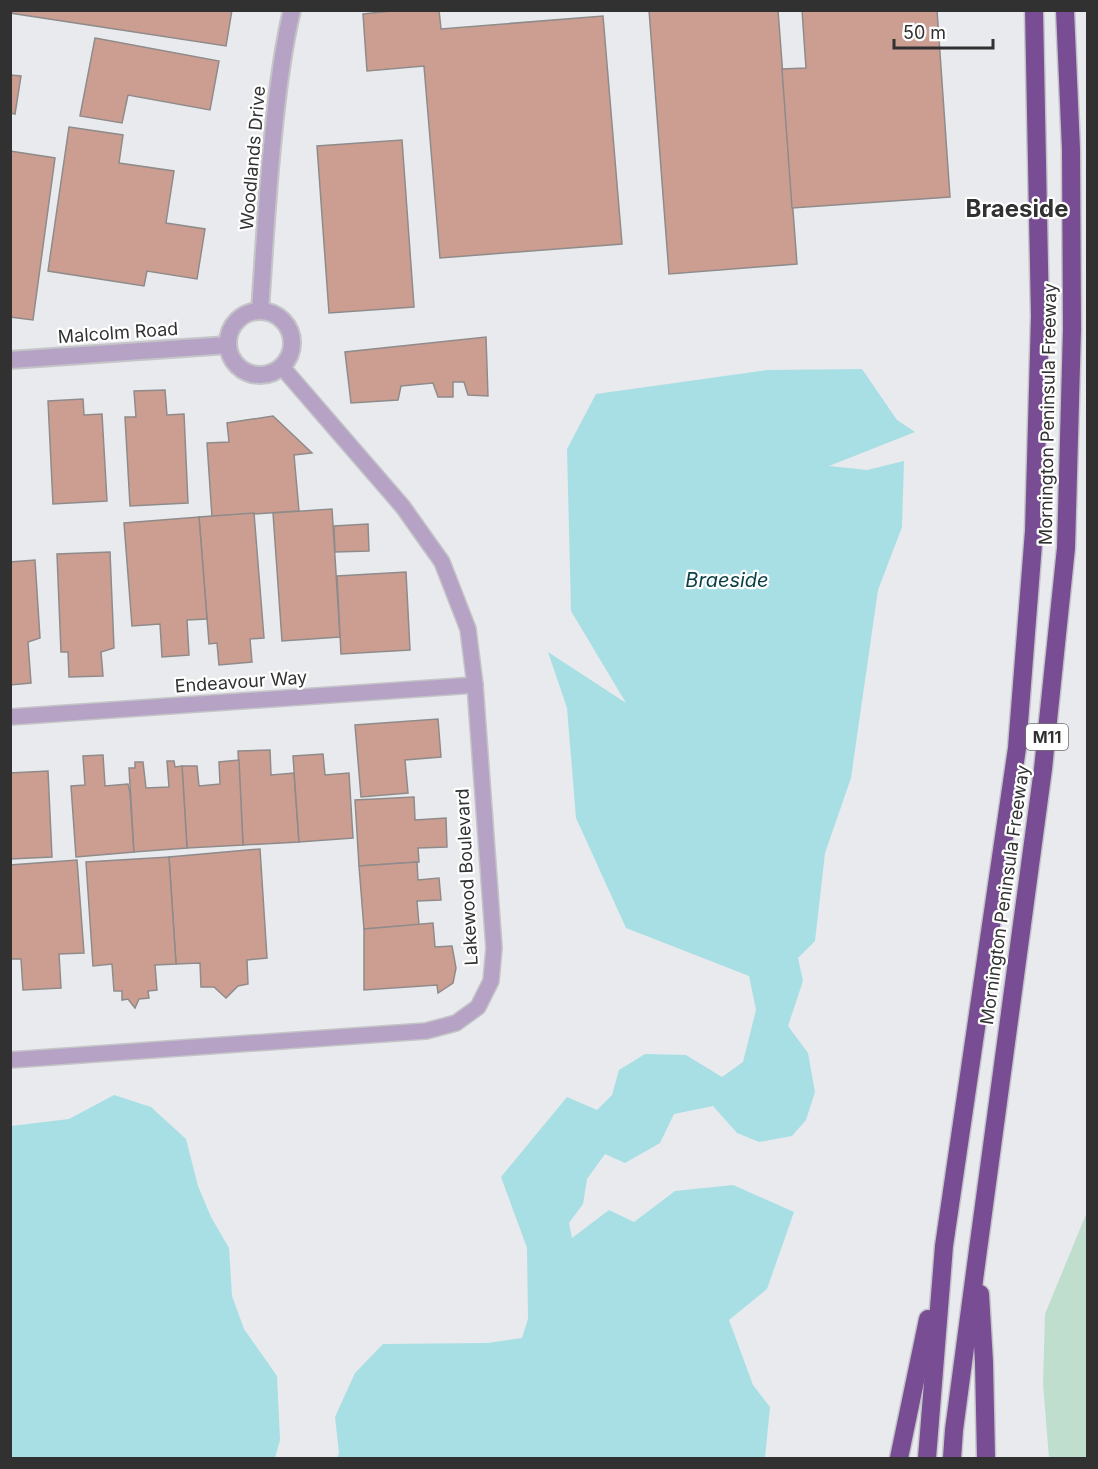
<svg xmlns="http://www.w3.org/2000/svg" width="1098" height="1469" viewBox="0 0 1098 1469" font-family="Inter,sans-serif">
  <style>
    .green { fill: #c0decd }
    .water { fill: #a7dfe5 }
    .building { fill: #cc9e92; stroke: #8f8b8a; stroke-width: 1.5 }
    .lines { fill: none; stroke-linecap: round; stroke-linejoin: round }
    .minor-casing { stroke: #c4c5c8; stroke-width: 18 }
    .tertiary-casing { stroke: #c4c5c8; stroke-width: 20 }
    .motorway-casing { stroke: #c4c5c8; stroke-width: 21 }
    .minor { stroke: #b6a2c4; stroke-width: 15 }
    .tertiary { stroke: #b6a2c4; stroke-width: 16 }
    .motorway { stroke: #794d93; stroke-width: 18 }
    .labels { text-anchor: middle; stroke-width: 4.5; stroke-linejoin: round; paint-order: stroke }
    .shield { fill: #fff; stroke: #6f6f70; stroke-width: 1.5 }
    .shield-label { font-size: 16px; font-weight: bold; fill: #313132 }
    .street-label { font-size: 18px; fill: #313132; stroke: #fff }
    .water-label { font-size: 20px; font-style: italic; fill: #093f44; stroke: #fff }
    .district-label { font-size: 24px; font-weight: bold; fill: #313132; stroke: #fff }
  </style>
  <rect width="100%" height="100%" fill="#e9eaed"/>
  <polygon class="green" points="1087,1212 1087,1458 1049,1458 1043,1384 1045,1314"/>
  <g class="water">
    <polygon points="862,369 897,420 915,432 829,466 867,470 904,461 902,527 878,590 851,778 825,853 815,941 798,958 803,981 788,1026 808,1053 815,1092 806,1120 792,1136 759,1142 737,1133 713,1106 674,1114 660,1143 625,1163 605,1154 587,1179 583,1204 569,1223 572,1238 609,1210 634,1222 675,1191 733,1185 794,1212 767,1289 729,1320 753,1385 770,1407 765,1458 337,1458 339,1453 335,1417 355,1373 383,1344 487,1343 522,1338 528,1319 527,1248 501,1177 567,1097 597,1110 612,1095 619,1070 645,1054 686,1055 722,1077 743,1062 756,1010 749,976 626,928 576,818 567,708 548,652 626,703 571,611 567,449 596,394 767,370"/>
    <polygon points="114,1095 151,1107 186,1139 198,1186 211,1217 229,1248 232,1296 244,1329 277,1376 280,1440 275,1458 11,1458 11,1126 69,1119"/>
  </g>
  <g class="building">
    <polygon points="10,10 232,10 226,46 10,13"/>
    <polygon points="401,10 439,10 441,29 603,16 622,244 440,258 424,66 367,71 363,14"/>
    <polygon points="649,10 778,10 797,264 669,274"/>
    <polygon points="802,10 937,10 950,197 792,208 782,69 806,68"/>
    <polygon points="95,38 219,61 210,110 128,95 122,123 80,116"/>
    <polygon points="10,75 21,76 15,114 10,113"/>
    <polygon points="69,127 123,135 119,163 174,171 166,223 205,229 197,279 147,271 144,286 48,271"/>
    <polygon points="402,140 414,307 329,313 317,146"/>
    <polygon points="10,151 55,158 33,320 10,317"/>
    <polygon points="486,337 488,396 468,395 464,382 453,382 453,397 438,397 433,383 401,386 398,400 351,403 345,352"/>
    <polygon points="165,390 167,415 184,414 188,503 130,506 125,417 136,417 134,391"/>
    <polygon points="83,399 84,415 102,414 107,501 53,504 48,401"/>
    <polygon points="273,416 312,453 294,455 299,511 212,517 207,443 229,442 227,423"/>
    <polygon points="332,509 340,637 282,641 273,513"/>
    <polygon points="254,513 264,638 250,639 252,662 219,665 217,643 209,644 199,517"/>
    <polygon points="199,517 207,619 187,620 189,655 162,657 160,624 132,626 124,523"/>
    <polygon points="368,524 369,551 335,552 334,526"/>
    <polygon points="110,552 114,648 101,652 103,676 69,677 68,652 61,652 57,554"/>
    <polygon points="35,560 40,638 28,642 31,683 10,685 10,562"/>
    <polygon points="406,572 410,650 341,654 337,576"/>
    <polygon points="438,719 441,757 405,760 408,793 361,797 355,725"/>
    <polygon points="270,750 271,775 294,773 299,842 243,845 238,751"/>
    <polygon points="323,754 325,775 349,773 353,838 299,842 293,756"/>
    <polygon points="103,755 105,786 128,784 130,793 134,852 76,857 71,786 85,785 83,756"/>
    <polygon points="239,760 243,845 187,848 182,766 197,766 199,786 220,784 219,762"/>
    <polygon points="167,761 174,761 175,767 182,766 187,848 134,852 129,768 135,768 135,762 143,762 146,788 169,787"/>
    <polygon points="48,771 52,857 10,859 10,773"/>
    <polygon points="414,797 415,820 446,818 447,847 418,848 419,862 359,866 355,800"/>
    <polygon points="260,849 267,958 247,960 248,984 238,986 226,998 214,987 201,987 200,963 176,964 169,857"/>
    <polygon points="169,857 176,964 155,965 157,990 148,991 149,998 139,999 135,1008 128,999 122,1000 122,991 114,991 112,964 93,966 86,862"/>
    <polygon points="77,860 84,953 59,954 61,988 23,990 21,959 10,959 10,865"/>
    <polygon points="417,862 418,880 439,878 441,900 417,901 419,925 364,929 359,866"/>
    <polygon points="433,923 435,947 452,946 456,968 453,983 438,993 437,985 364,990 364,929"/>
  </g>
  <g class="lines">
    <defs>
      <g id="minor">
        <polyline points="10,717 475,685"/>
        <polyline points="10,1060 426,1031 456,1023 478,1007 491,981 494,948 475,685 468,629 442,562 403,507 282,367"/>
      </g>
      <g id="tertiary">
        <path d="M 260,311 C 264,253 267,195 273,137 C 277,95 282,52 292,10"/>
        <circle cx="260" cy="343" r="32"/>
        <polyline points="10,360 228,345"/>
      </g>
      <g id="motorway">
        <polyline points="980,1294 984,1362 986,1458"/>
        <polyline points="899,1458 928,1319"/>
        <polyline points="927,1458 944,1246 1017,748 1034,531 1040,316 1034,10"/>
        <polyline points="952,1458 954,1430 978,1250 1043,769 1066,548 1072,329 1071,149 1065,10"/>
      </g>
    </defs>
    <use href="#minor" class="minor-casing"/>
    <use href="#tertiary" class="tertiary-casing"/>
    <use href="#motorway" class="motorway-casing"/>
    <use href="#minor" class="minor"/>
    <use href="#tertiary" class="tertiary"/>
    <use href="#motorway" class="motorway"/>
  </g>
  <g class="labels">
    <rect class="shield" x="1026" y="724" width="42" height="26" rx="4.5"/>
    <g class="shield-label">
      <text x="1047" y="743">M11</text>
    </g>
    <g class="street-label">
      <text transform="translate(253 158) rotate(-85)" y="6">Woodlands Drive</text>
      <text transform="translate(118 333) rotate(-4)" y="6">Malcolm Road</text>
      <text transform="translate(1048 414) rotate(-89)" y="6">Mornington Peninsula Freeway</text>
      <text transform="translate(241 682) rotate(-4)" y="6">Endeavour Way</text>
      <text transform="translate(467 877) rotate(-93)" y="6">Lakewood Boulevard</text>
      <text transform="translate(1005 895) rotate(-82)" y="6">Mornington Peninsula Freeway</text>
    </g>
    <g class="water-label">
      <text x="727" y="587">Braeside</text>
    </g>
    <g class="district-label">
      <text x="1017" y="217">Braeside</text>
    </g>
  </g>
  <rect width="1098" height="1469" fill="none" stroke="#313132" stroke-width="24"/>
  <path d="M894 39v9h99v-9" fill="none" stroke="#313132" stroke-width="3"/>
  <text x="903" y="39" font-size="18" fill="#313132" stroke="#ffffff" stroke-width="4.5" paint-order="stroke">50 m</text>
</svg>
